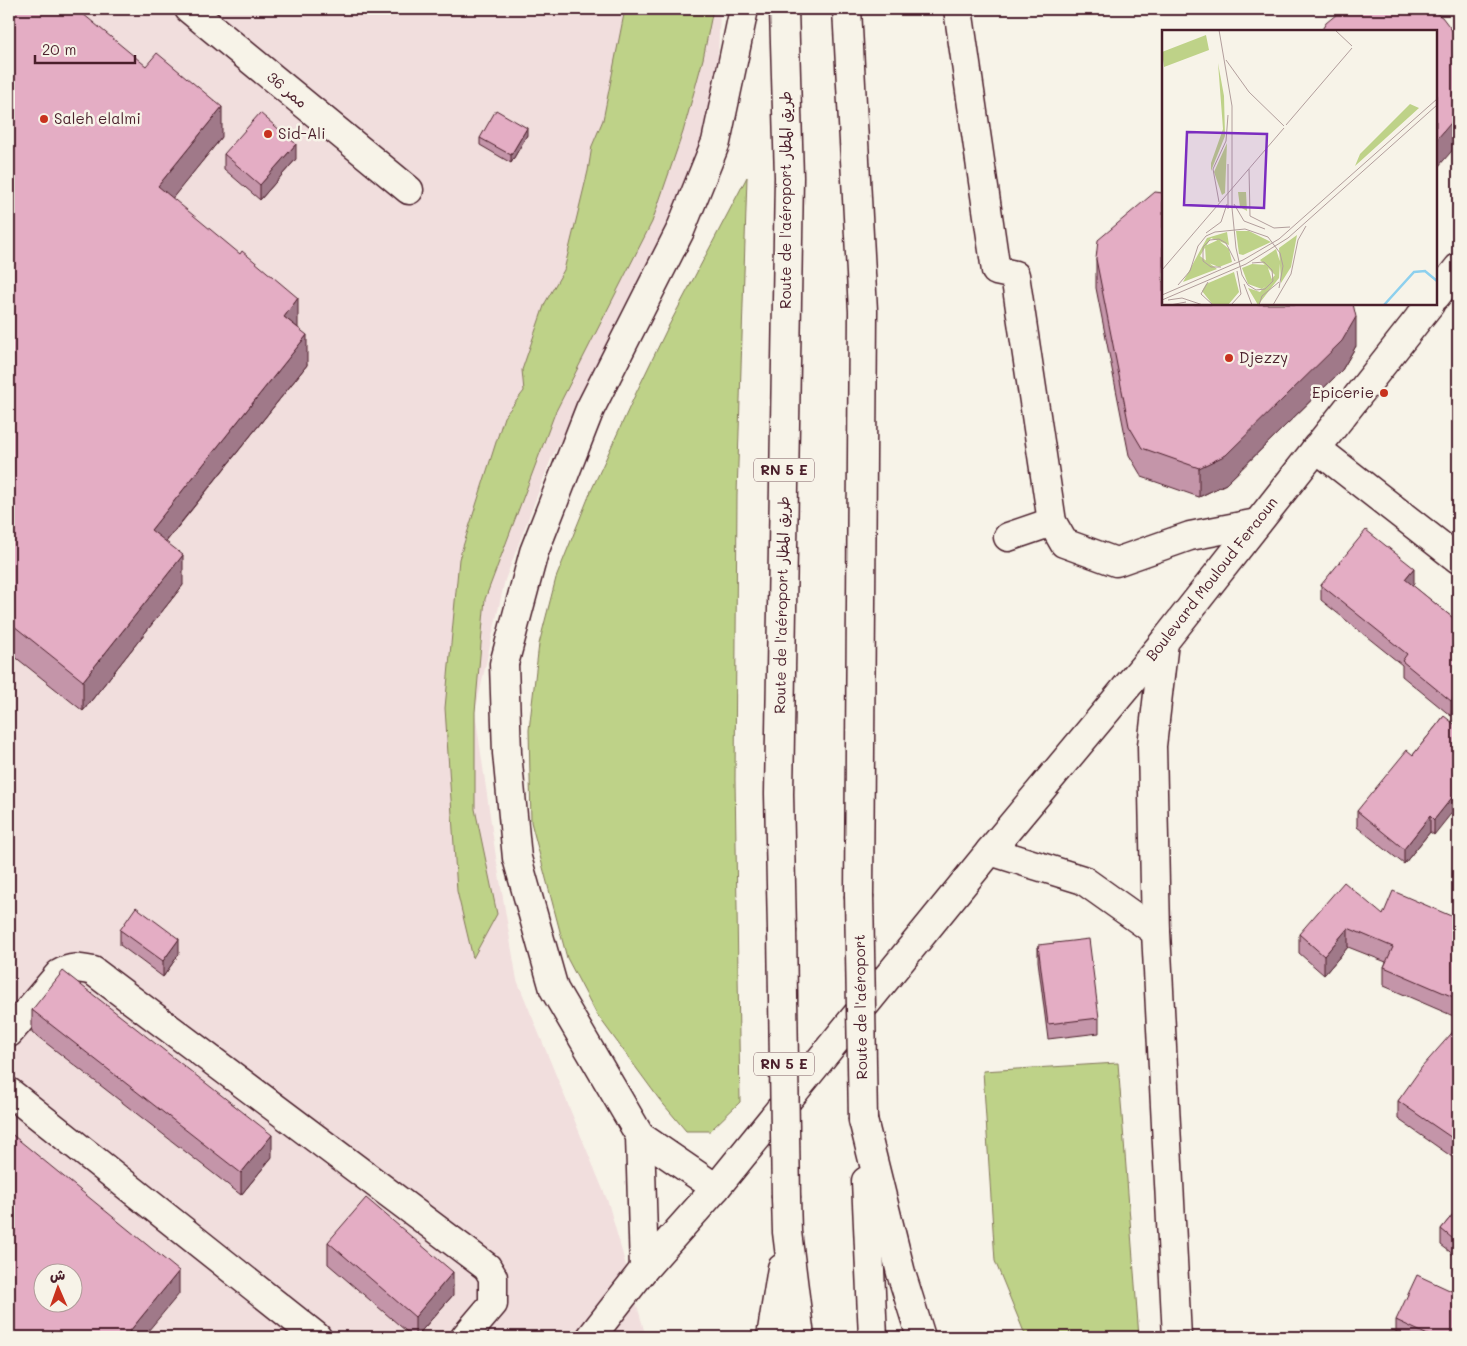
<svg xmlns="http://www.w3.org/2000/svg" width="1467" height="1346" viewBox="0 0 1467 1346" font-family="Mali,'Playpen Sans Arabic',sans-serif">
  <style>
    .built { fill: #f1dedd; fill-rule: evenodd }
    .green { fill: #bed288; stroke: #84785a }
    .lines { fill: none; stroke-linecap: round; stroke-linejoin: round }
    .minor-casing { stroke: #4a1f2b; stroke-width: 31 }
    .major-casing { stroke: #4a1f2b; stroke-width: 31 }
    .highway-casing { stroke: #4a1f2b; stroke-width: 31 }
    .minor { stroke: #f7f3e8; stroke-width: 28 }
    .major { stroke: #f7f3e8; stroke-width: 28 }
    .highway { stroke: #f7f3e8; stroke-width: 28 }
    .highway-bridge-casing { stroke: #4a1f2b; stroke-width: 31; stroke-linecap: butt }
    .highway-bridge { stroke: #f7f3e8; stroke-width: 28 }
    .wall { fill: #c495a9; stroke: #4a1f2b }
    .shaded-wall { fill: #a07989; stroke: #4a1f2b }
    .building { fill: #e4adc4; stroke: #4a1f2b; fill-rule: evenodd }
    .poi-dot { fill: #c8321e; stroke: #f7f3e8; stroke-width: 2 }
    .labels { text-anchor: middle; stroke-width: 5; stroke-linejoin: round; paint-order: stroke }
    .shield { fill: #f7f3e8; stroke: #7e5f64; stroke-width: 1 }
    .shield-label { font-size: 14px; font-weight: bold; fill: #4a1f2b }
    .street-label { font-size: 15px; fill: #4a1f2b; stroke: #f7f3e8 }
    .poi-label { font-size: 15px; fill: #4a1f2b; stroke: #f7f3e8; text-anchor: start }
    .inset-river { fill: none; stroke: #8dd0ee; stroke-width: 2.5 }
    .inset-road { fill: none; stroke: #b29e9c; stroke-width: 1 }
    .view { fill: #7b2cbf; fill-opacity: 0.15; stroke: #7b2cbf; stroke-width: 2.5 }
    .inset-edge { fill: none; stroke: #4a1f2b; stroke-width: 2.5 }
  </style>
  <rect width="100%" height="100%" fill="#f7f3e8"/>
  <filter id="ink" filterUnits="userSpaceOnUse"><feTurbulence type="fractalNoise" baseFrequency=".02" numOctaves="2"/><feDisplacementMap in="SourceGraphic" scale="10" xChannelSelector="R" yChannelSelector="G"/><feConvolveMatrix kernelMatrix="1 2 1 2 8 2 1 2 1" color-interpolation-filters="sRGB"/></filter>
  <g filter="url(#ink)">
    <path class="built" d="M 9,9 L 720,9 L 716,108 L 710,150 L 551,459 L 505,580 L 475,712 L 496,857 L 517,980 L 608,1202 L 646,1337 L 9,1337 ZM 42,1274 L 72,1274 L 72,1304 L 42,1304 Z"/>
    <g class="green">
      <polygon points="625,9 713,9 703,59 683,132 652,222 555,413 485,599 475,712 475,809 497,914 473,958 457,891 445,708 459,559 504,417 524,391 522,370 545,303 564,270 588,171 592,146 603,120"/>
      <polygon points="747,177 737,495 735,780 740,1102 710,1131 686,1131 659,1099 596,1013 567,958 531,822 529,730 539,644 556,578 591,491 636,393 667,329"/>
      <polygon points="1118,1063 1139,1337 1026,1337 995,1261 983,1071"/>
    </g>
    <g class="lines">
      <defs>
        <g id="minor">
          <polyline points="189,9 409,190"/>
          <polyline points="958,9 996,271 1015,275 1052,522 1064,543 1116,562 1190,536 1257,523"/>
          <polyline points="1316,448 1458,559"/>
          <polyline points="1008,537 1052,522"/>
          <path d="M 9,1033 L 59,974 C 72,966 79,968 93,971 L 487,1267 L 493,1277 L 493,1304 L 465,1337"/>
          <polyline points="9,1092 317,1337"/>
        </g>
        <g id="major">
          <polyline points="1436,296 1458,268"/>
          <polyline points="591,1337 644,1269 716,1188 990,851 1164,642 1430,304"/>
        </g>
        <g id="highway">
          <polyline points="847,9 863,311 859,895"/>
          <polyline points="1164,642 1152,746 1156,932 1177,1337"/>
          <polyline points="990,851 1083,880 1156,932"/>
          <polyline points="782,930 779,794 789,177 784,9"/>
          <polyline points="863,1120 901,1273 921,1337"/>
          <polyline points="640,1136 716,1188"/>
          <polyline points="866,1181 873,1337"/>
          <polyline points="786,1198 787,1232 800,1337"/>
          <polyline points="644,1269 640,1136 554,989 517,858 507,753 504,664 534,552 590,409 680,231 716,142 744,9"/>
          <polyline points="771,1337 782,1268"/>
        </g>
      </defs>
      <use href="#minor" class="minor-casing"/>
      <use href="#major" class="major-casing"/>
      <use href="#highway" class="highway-casing"/>
      <use href="#minor" class="minor"/>
      <use href="#major" class="major"/>
      <use href="#highway" class="highway"/>
      <defs>
        <g id="highway-bridge">
          <polyline points="859,895 863,1120"/>
          <polyline points="782,930 786,1198"/>
        </g>
      </defs>
      <use href="#highway-bridge" class="highway-bridge-casing"/>
      <use href="#highway-bridge" class="highway-bridge"/>
    </g>
    <g class="wall">
      <polygon points="9,9 222,137 172,198 298,328 307,365 166,542 183,585 83,711 9,652"/>
      <polygon points="527,135 511,163 480,145 480,138"/>
      <polygon points="224,154 296,159 260,200 224,169"/>
      <polygon points="1096,259 1356,346 1342,370 1226,484 1199,497 1142,477 1129,455 1096,288"/>
      <polygon points="1414,583 1412,585 1458,622 1451,716 1402,676 1402,665 1321,600 1321,585"/>
      <polygon points="1444,716 1434,835 1430,832 1404,864 1357,827 1357,811 1413,755"/>
      <polygon points="1383,915 1458,919 1458,1018 1384,986 1384,967 1386,962 1348,947 1324,975 1299,953 1299,934"/>
      <polygon points="120,930 179,954 163,977 120,945"/>
      <polygon points="1038,945 1099,1018 1099,1033 1048,1039 1038,961"/>
      <polygon points="32,1010 272,1157 241,1195 32,1032"/>
      <polygon points="1458,1026 1458,1154 1455,1159 1398,1119 1398,1101"/>
      <polygon points="1458,1208 1458,1258 1441,1245 1441,1229"/>
      <polygon points="328,1242 453,1295 416,1337 413,1337 328,1264"/>
      <polygon points="1396,1320 1458,1337 1399,1337 1396,1336"/>
    </g>
    <g class="shaded-wall">
      <polygon points="222,107 222,137 158,216 158,186"/>
      <polygon points="1458,110 1458,139 1456,146 1438,167 1436,168 1436,139"/>
      <polygon points="527,128 527,135 511,163 511,155"/>
      <polygon points="296,144 296,159 260,200 260,185"/>
      <polygon points="298,298 298,328 284,317"/>
      <polygon points="1356,317 1356,346 1342,370 1226,484 1199,497 1199,468"/>
      <polygon points="307,335 307,365 151,560 151,530"/>
      <polygon points="183,555 183,585 83,711 83,681"/>
      <polygon points="1414,568 1414,583 1405,594 1405,579"/>
      <polygon points="1458,692 1458,707 1451,716 1451,701"/>
      <polygon points="1458,790 1458,805 1434,835 1434,820"/>
      <polygon points="1430,816 1430,832 1404,864 1404,849"/>
      <polygon points="1348,928 1348,947 1324,975 1324,956"/>
      <polygon points="179,939 179,954 163,977 163,961"/>
      <polygon points="272,1135 272,1157 241,1195 241,1173"/>
      <polygon points="1458,1135 1458,1154 1455,1159 1455,1140"/>
      <polygon points="179,1271 179,1294 143,1337 125,1337"/>
      <polygon points="453,1272 453,1295 416,1337 415,1337 415,1317"/>
    </g>
    <g class="building">
      <polygon points="9,9 77,9 146,66 157,53 222,107 158,186 240,254 242,251 298,298 284,317 307,335 151,530 183,555 83,681 9,622 9,532 13,527 9,524"/>
      <polygon points="1343,9 1429,9 1442,17 1458,38 1458,110 1456,117 1438,138 1436,139 1436,31 1321,31 1326,23"/>
      <polygon points="496,110 527,128 511,155 480,138"/>
      <polygon points="260,113 296,144 260,185 224,154"/>
      <polygon points="1155,192 1163,193 1163,304 1353,304 1356,317 1342,341 1226,455 1199,468 1142,448 1129,426 1096,259 1098,240"/>
      <polygon points="1366,530 1414,568 1405,579 1458,622 1458,692 1451,701 1402,661 1407,654 1321,585"/>
      <polygon points="1444,716 1458,727 1458,790 1434,820 1430,816 1404,849 1357,811 1407,750 1413,755"/>
      <polygon points="1344,882 1383,915 1393,891 1458,919 1458,999 1384,967 1393,947 1348,928 1324,956 1299,934"/>
      <polygon points="136,907 179,939 163,961 120,930"/>
      <polygon points="1089,939 1099,1018 1048,1024 1038,945"/>
      <polygon points="63,971 272,1135 241,1173 32,1010"/>
      <polygon points="1458,1026 1458,1135 1455,1140 1398,1101 1422,1067"/>
      <path d="M 9,1132 L 179,1271 L 125,1337 L 9,1337 ZM 42,1274 L 72,1274 L 72,1304 L 42,1304 Z"/>
      <polygon points="366,1198 453,1272 415,1317 328,1242"/>
      <polygon points="1458,1208 1458,1243 1441,1229"/>
      <polygon points="1417,1275 1458,1294 1458,1336 1457,1337 1432,1337 1396,1320"/>
      <polygon points="1375,1333 1379,1337 1372,1337"/>
      <polygon points="205,1334 210,1337 203,1337"/>
    </g>
  </g>
  <g class="poi-dot">
    <circle cx="44" cy="119" r="5"/>
    <circle cx="268" cy="134" r="5"/>
    <circle cx="1229" cy="358" r="5"/>
    <circle cx="1384" cy="393" r="5"/>
  </g>
  <g class="labels">
    <g class="shield">
      <rect x="754" y="458.5" width="60" height="23" rx="4"/>
      <rect x="754" y="1052.5" width="60" height="23" rx="4"/>
    </g>
    <g class="shield-label">
      <text x="784" y="475">RN 5 E</text>
      <text x="784" y="1069">RN 5 E</text>
    </g>
    <g class="street-label">
      <text transform="translate(287 90) rotate(40)" y="5">ممر 36</text>
      <text transform="translate(786 200) rotate(-90)" y="5">Route de l'aéroport طريق المطار</text>
      <text transform="translate(1212 579) rotate(-52)" y="5">Boulevard Mouloud Feraoun</text>
      <text transform="translate(782 605) rotate(-89)" y="5">Route de l'aéroport طريق المطار</text>
      <text transform="translate(861 1007) rotate(-91)" y="5">Route de l'aéroport</text>
    </g>
    <g class="poi-label">
      <text x="54" y="124">Saleh elalmi</text>
      <text x="278" y="139">Sid-Ali</text>
      <text x="1239" y="363">Djezzy</text>
      <text x="1374" y="398" text-anchor="end">Epicerie</text>
    </g>
  </g>
  <g transform="translate(1162 30)">
    <rect width="275" height="275" fill="#f7f3e8"/>
    <path d="M 44,5 L 47,20 L 2,37 L 0,22 ZM 56,33 L 62,66 L 63,106 L 49,141 L 49,155 L 49,133 L 61,99 ZM 248,74 L 257,78 L 193,136 L 198,124 ZM 65,113 L 63,163 L 60,165 L 52,142 ZM 76,162 L 84,162 L 85,181 L 78,177 ZM 74,201 L 87,201 L 109,212 L 81,225 L 77,224 ZM 65,202 L 67,215 L 49,208 L 38,226 L 55,239 L 21,252 L 45,208 ZM 135,205 L 129,237 L 119,253 L 117,218 ZM 56,210 L 67,219 L 70,232 L 57,237 L 44,232 L 43,216 ZM 114,219 L 118,232 L 117,248 L 96,275 L 86,258 L 98,262 L 113,245 L 98,230 ZM 90,234 L 105,235 L 110,250 L 100,259 L 86,254 L 80,238 ZM 72,242 L 77,262 L 66,275 L 51,275 L 40,261 L 44,254 Z" fill="#bed288"/>
    <path class="inset-river" d="M 222,275 L 252,242 L 263,241 L 275,251"/>
    <path class="inset-road" d="M 57,0 L 70,76 L 70,178 L 74,218 L 80,245 L 86,255 L 94,260 L 103,259 L 111,251 L 110,240 L 102,232 L 90,233M 173,0 L 190,16M 64,30 L 87,62 L 122,96M 124,95 L 190,18M 87,139 L 88,186 L 112,198 L 128,197M 57,172 L 51,139 L 64,111 L 66,85M 72,174 L 82,191 L 103,199M 66,179 L 66,134M 44,203 L 59,192 L 65,174M 59,237 L 49,237 L 41,231 L 41,217 L 48,210 L 57,209 L 64,213 L 73,231M 0,240 L 122,98M 46,252 L 39,264 L 51,275M 82,254 L 90,275M 16,255 L 28,241 L 36,216 L 44,206 L 53,202 L 83,199 L 106,207 L 118,223 L 121,236 L 117,258M 0,265 L 81,230 L 117,209 L 275,69M 0,270 L 84,234 L 126,208 L 275,75M 6,270 L 20,268 L 41,275M 8,275 L 24,272M 69,275 L 79,264 L 75,241M 97,275 L 100,266 L 117,252M 111,275 L 129,244 L 136,210 L 144,196"/>
    <path class="view" d="M 25,102 L 105,104 L 102,178 L 22,175 Z"/>
    <rect width="275" height="275" class="inset-edge"/>
  </g>
  <rect width="1467" height="1346" fill="none" stroke="#f7f3e8" stroke-width="30"/>
  <rect x="15" y="15" width="1437" height="1316" fill="none" stroke="#4a1f2b" stroke-width="2" filter="url(#ink)"/>
  <g transform="translate(58 1288) rotate(358)"><circle r="24" fill="#f7f3e8" stroke="#b29e9c"/>
  <path d="M0-4L9 19L0 12L-9 19Z" fill="#c8321e"/>
  <text y="-8" font-size="14" font-weight="bold" text-anchor="middle" fill="#4a1f2b">ش</text>
  </g>
  <path d="M35 55v8h100v-8" fill="none" stroke="#4a1f2b" stroke-width="2.5"/>
  <text x="42" y="55" font-size="15" fill="#4a1f2b" stroke="#f7f3e8" stroke-width="4" paint-order="stroke">20 m</text>
</svg>
